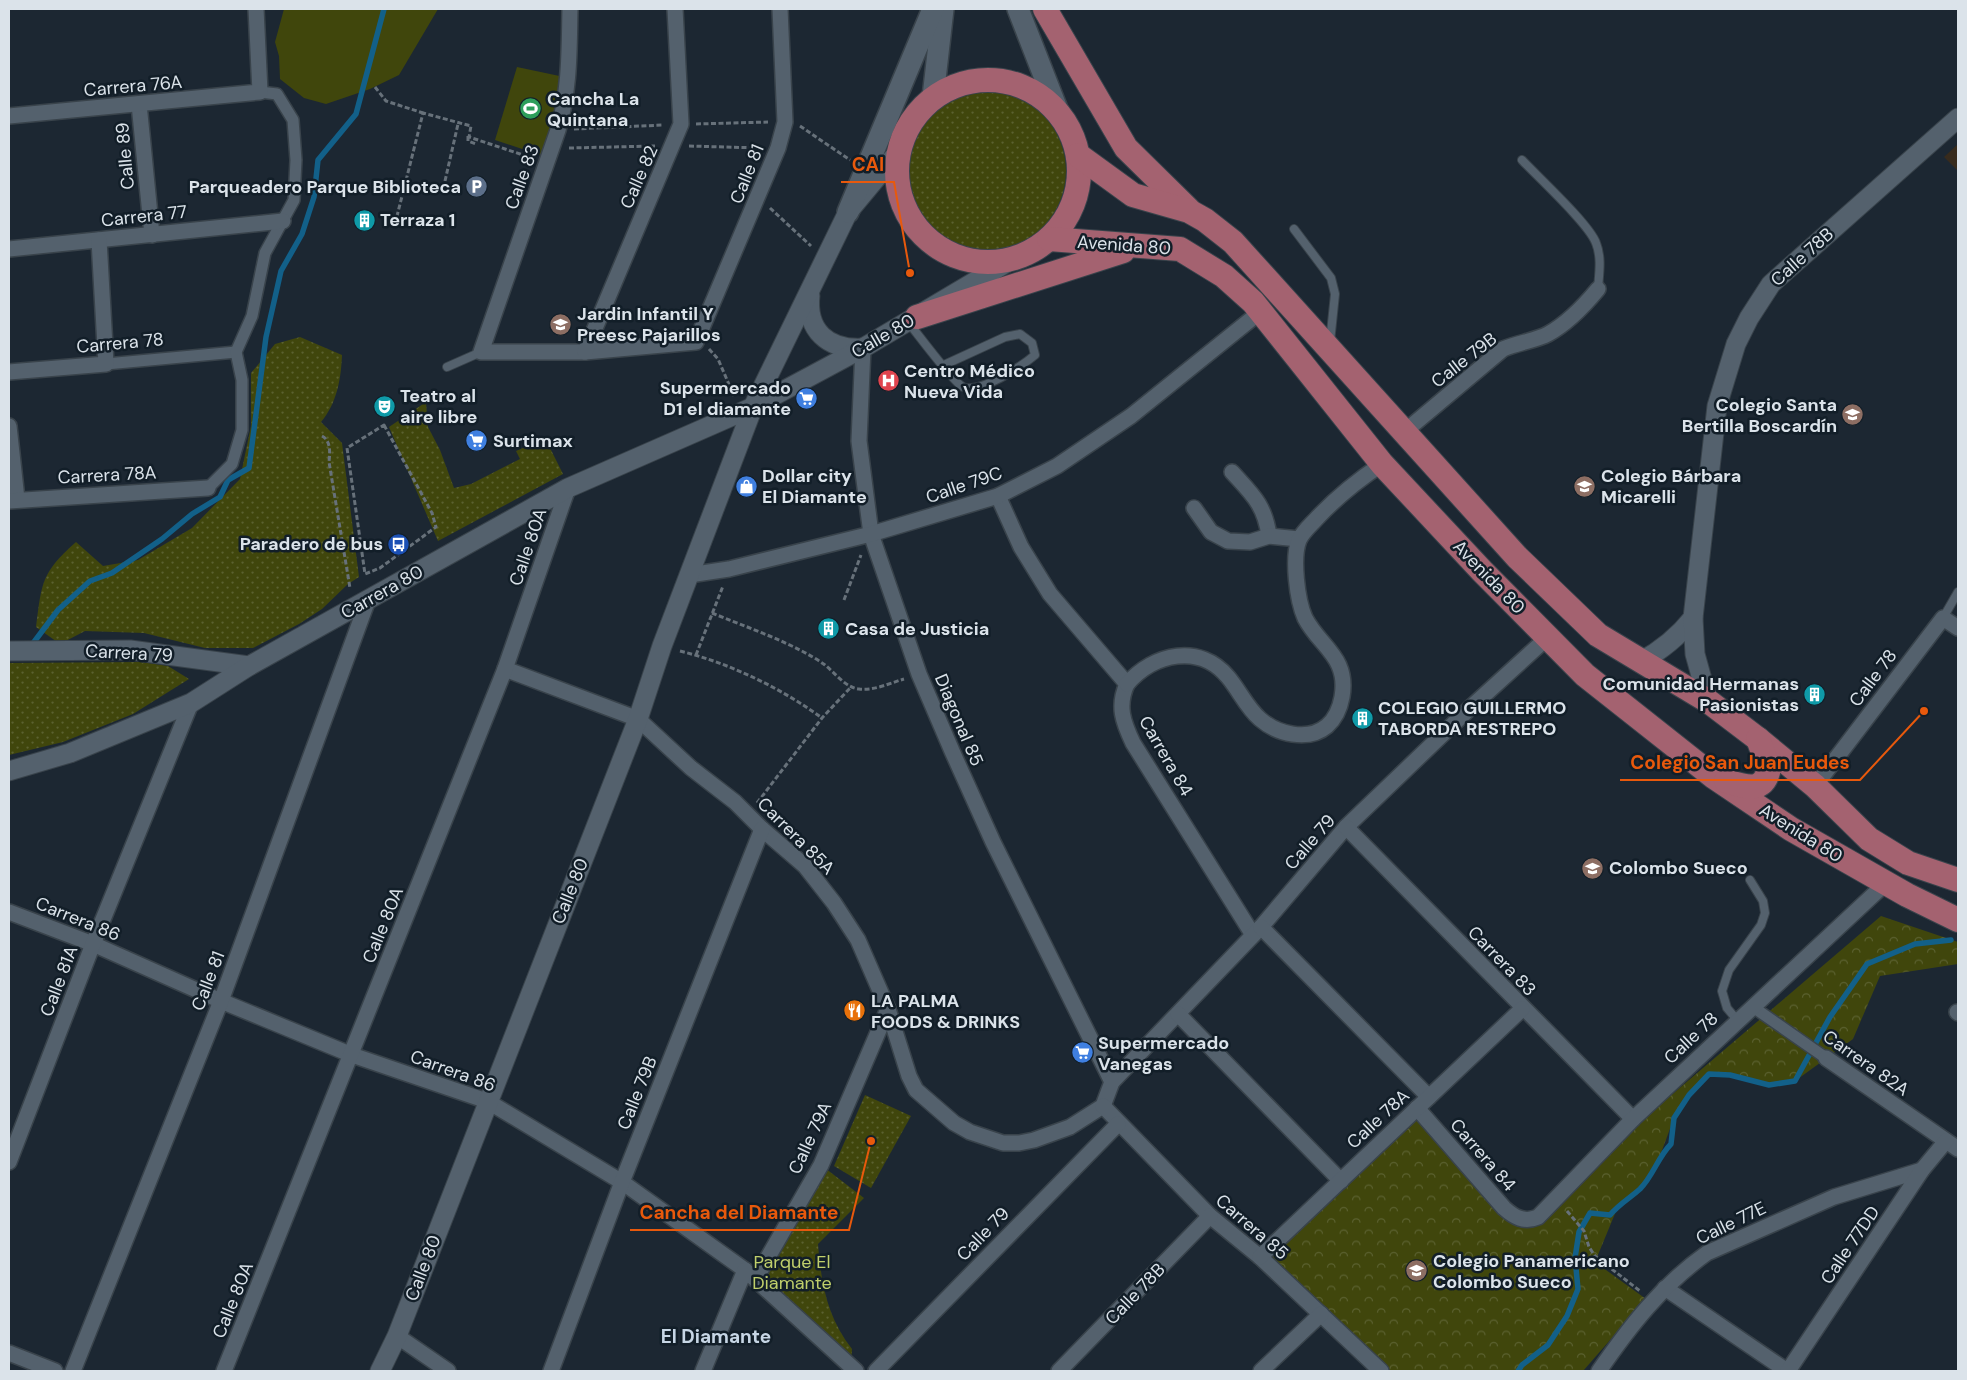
<svg xmlns="http://www.w3.org/2000/svg" width="1967" height="1380" viewBox="0 0 1967 1380" font-family="'DM Sans',sans-serif">
  <style>
    .medical { fill: #372b1d }
    .green { fill: url(#green-dots) }
    .forest { fill: url(#forest-crowns) }
    .pitch { fill: #40460c }
    .lines { fill: none; stroke-linecap: round; stroke-linejoin: round }
    .stream { stroke: #126089; stroke-width: 5.5 }
    .service-casing { stroke: #39434b; stroke-width: 10 }
    .pedestrian-casing { stroke: #39434b; stroke-width: 14 }
    .minor-casing { stroke: #39434b; stroke-width: 18 }
    .tertiary-casing { stroke: #39434b; stroke-width: 21 }
    .secondary-casing { stroke: #39434b; stroke-width: 24 }
    .primary-casing { stroke: #39434b; stroke-width: 26 }
    .path { stroke: #67717a; stroke-width: 3; stroke-dasharray: 5 2.5; stroke-linecap: butt }
    .service { stroke: #54616d; stroke-width: 8 }
    .pedestrian { stroke: #54616d; stroke-width: 11 }
    .minor { stroke: #54616d; stroke-width: 15 }
    .tertiary { stroke: #54616d; stroke-width: 19 }
    .secondary { stroke: #54616d; stroke-width: 21 }
    .primary { stroke: #a46270; stroke-width: 24 }
    .labels { text-anchor: middle; stroke-width: 5; stroke-linejoin: round; paint-order: stroke }
    .street-label { font-size: 18px; fill: #dbe3ea; stroke: #121e28 }
    .poi-label { font-size: 18px; font-weight: bold; fill: #dbe3ea; stroke: #121e28; text-anchor: start }
    .park-label { font-size: 18px; fill: #c0cf6b; stroke: #121e28 }
    .neighbourhood-label { font-size: 19px; font-weight: bold; fill: #c7d6e5; stroke: #121e28 }
    .leader { fill: none; stroke: #e8590c; stroke-width: 2 }
    .callout-dot { fill: #e8590c; stroke: #121e28; stroke-width: 2 }
    .callout-label { font-size: 19px; text-anchor: middle; font-weight: bold; fill: #e8590c; stroke: #121e28; stroke-width: 5; stroke-linejoin: round; paint-order: stroke }
  </style>
  <defs>
    <pattern id="green-dots" width="8" height="8" patternUnits="userSpaceOnUse" patternTransform="scale(1.25)"><rect width="8" height="8" fill="#40460c"/><path d="M2 2h.1M6 6h.1" fill="none" stroke="#5b6130" stroke-width="1.8" stroke-linecap="round"/></pattern>
    <pattern id="forest-crowns" width="20" height="18" patternUnits="userSpaceOnUse" patternTransform="scale(1.25)"><rect width="20" height="18" fill="#40460c"/><path d="M2 6a3 3 0 1 1 6 0M12 15a3 3 0 1 1 6 0" fill="none" stroke="#5b6130"/></pattern>
  </defs>
  <rect width="100%" height="100%" fill="#1c2732"/>
  <polygon class="medical" points="1958,144 1958,171 1944,157"/>
  <g class="green">
    <circle cx="986" cy="171" r="80"/>
    <path d="M 300,337 L 342,355 C 341,379 337,403 321,422 L 342,443 L 359,577 L 348,584 L 322,609 L 299,624 L 253,648 L 205,648 L 144,633 L 85,631 L 60,644 L 36,627 C 42,582 41,573 76,542 L 103,566 L 138,560 L 192,528 L 240,479 L 251,426 L 251,373 L 275,344 Z"/>
    <polygon points="426,402 428,427 440,450 454,488 471,484 520,459 516,451 545,438 563,474 438,541 389,427"/>
    <polygon points="141,662 168,666 189,679 133,714 63,742 9,755 9,663"/>
    <polygon points="865,1095 911,1116 871,1188 834,1166"/>
    <path d="M 821,1165 L 864,1198 L 818,1244 C 821,1283 827,1317 852,1349 L 851,1366 L 756,1278 Z"/>
  </g>
  <polygon class="forest" points="1881,916 1958,942 1958,964 1880,976 1853,1039 1795,1081 1769,1085 1730,1075 1709,1074 1689,1095 1674,1118 1661,1153 1641,1188 1619,1204 1595,1262 1646,1299 1583,1371 1374,1371 1258,1259 1419,1110 1525,1220"/>
  <g class="pitch">
    <polygon points="284,9 438,9 399,75 370,89 326,104 304,98 280,79 279,56 275,42"/>
    <polygon points="517,67 569,78 543,156 495,140"/>
  </g>
  <g class="lines">
    <g class="stream">
      <polyline points="31,646 58,610 90,581 112,573 162,539 192,514 220,497 228,480 249,468 266,337 281,271 302,234 314,197 318,160 356,114 384,9"/>
      <path d="M 1518,1371 L 1522,1365 L 1548,1345 L 1567,1316 L 1578,1289 L 1575,1258 L 1579,1232 L 1590,1213 L 1610,1215 C 1619,1204 1630,1198 1640,1189 C 1653,1176 1658,1157 1671,1144 L 1674,1118 L 1689,1095 L 1709,1074 L 1730,1075 L 1769,1085 L 1795,1081 L 1830,1017 L 1867,964 L 1915,944 L 1951,940"/>
    </g>
    <defs>
      <g id="service">
        <path d="M 1522,160 C 1538,177 1589,224 1596,243 C 1602,258 1599,274 1598,289"/>
        <polyline points="1294,229 1331,278 1335,294 1330,342"/>
        <path d="M 908,322 C 917,333 953,382 963,387 C 980,394 1022,366 1035,355 L 1032,343 L 1020,334 L 1005,337 L 944,365"/>
        <polyline points="447,367 481,352"/>
        <polyline points="1943,618 1958,592"/>
        <polyline points="1738,1021 1727,1008 1722,991 1729,970 1761,925 1765,913 1763,901 1750,880"/>
      </g>
      <g id="pedestrian">
        <polyline points="106,364 236,352"/>
        <polyline points="208,488 232,464 242,430 242,380 236,352 252,316 265,253 294,200 296,160 293,120 277,94 260,92"/>
        <polyline points="1753,1007 1826,1058"/>
      </g>
      <g id="minor">
        <path d="M 570,9 C 569,52 570,88 558,130 L 481,352 L 585,352 L 696,342 L 778,148 L 785,122 L 780,9"/>
        <polyline points="139,104 152,235"/>
        <polyline points="9,116 260,92 256,9"/>
        <polyline points="9,249 283,221"/>
        <polyline points="863,348 859,441 871,534 919,674 952,751 993,842 1112,1082"/>
        <polyline points="585,352 681,124 675,9"/>
        <polyline points="9,372 106,364 99,240"/>
        <polyline points="9,426 17,499"/>
        <path d="M 1403,433 L 1503,349 C 1517,343 1537,340 1548,334 C 1568,323 1584,306 1598,289"/>
        <path d="M 1232,472 C 1252,494 1265,505 1269,536"/>
        <path d="M 998,496 L 1021,547 L 1050,594 L 1127,684 C 1117,706 1123,722 1133,743 L 1253,935"/>
        <polyline points="9,501 208,488"/>
        <polyline points="1194,508 1211,532 1228,541 1250,542 1269,536 1299,539"/>
        <polyline points="689,575 729,569 871,534 998,496 1057,466 1131,416 1260,312"/>
        <polyline points="505,669 638,719 691,768 735,802 762,829 805,866 834,903 858,940 888,1009 909,1076 916,1090 954,1123 970,1132 1003,1143 1019,1143 1034,1140 1070,1127 1103,1106 1112,1082 1261,927 1346,827 1469,709 1548,637"/>
        <path d="M 1127,684 C 1154,653 1200,643 1228,677 C 1239,690 1247,708 1260,719 C 1277,734 1308,742 1327,726 C 1335,719 1340,708 1342,697 C 1349,657 1320,647 1305,618 C 1297,600 1292,558 1299,540 C 1303,531 1312,524 1318,517 C 1338,496 1358,480 1382,464"/>
        <polyline points="1815,786 1943,618 1958,628"/>
        <polyline points="1346,827 1633,1119"/>
        <polyline points="9,912 93,944 221,1001 352,1055 487,1101 622,1182 745,1270 856,1371"/>
        <polyline points="1261,927 1429,1097"/>
        <polyline points="1957,1012 1958,1013"/>
        <polyline points="1178,1014 1341,1181"/>
        <polyline points="1826,1058 1958,1149"/>
        <polyline points="1103,1106 1210,1216 1260,1257 1381,1371"/>
        <path d="M 1417,1108 L 1504,1208 C 1514,1217 1524,1223 1538,1217 L 1633,1119 L 1886,883"/>
        <polyline points="9,1162 93,944 191,703"/>
        <polyline points="1260,1257 1522,1009"/>
        <polyline points="756,1278 821,1165 888,1009"/>
        <polyline points="1665,1288 1787,1371"/>
        <polyline points="397,1336 448,1371"/>
        <polyline points="9,1353 55,1371"/>
        <polyline points="73,1371 221,1001 368,600"/>
        <polyline points="224,1371 505,669 568,488"/>
        <polyline points="551,1371 622,1182 762,829"/>
        <polyline points="703,1371 745,1270"/>
        <polyline points="876,1371 1118,1124"/>
        <polyline points="1059,1371 1210,1216"/>
        <polyline points="1261,1371 1321,1314"/>
        <path d="M 1599,1371 C 1630,1326 1662,1285 1707,1253 L 1834,1197 L 1922,1170"/>
        <polyline points="1788,1371 1922,1170 1946,1141"/>
      </g>
      <g id="tertiary">
        <path d="M 810,295 C 806,331 828,350 863,348"/>
        <polyline points="9,651 130,650 249,666"/>
        <path d="M 1640,662 C 1662,650 1678,637 1693,618"/>
        <polyline points="1708,701 1695,654 1693,618 1717,406 1736,344 1749,318 1771,284 1958,118"/>
        <polyline points="9,771 70,753 191,703 249,666 568,488 753,407 863,348 1011,260"/>
        <polyline points="380,1371 397,1336 638,719 662,646 753,407 848,212 898,152"/>
      </g>
      <g id="secondary">
        <polyline points="1018,9 1059,114"/>
        <polyline points="933,97 943,9"/>
        <polyline points="848,212 933,9"/>
      </g>
      <g id="primary">
        <polyline points="1045,9 1126,148 1188,209"/>
        <circle cx="988" cy="171" r="91"/>
        <polyline points="1078,155 1133,195 1189,211 1205,220 1233,242 1517,557 1598,635 1708,701 1758,739 1815,786 1869,839 1908,863 1958,880"/>
        <polyline points="1049,239 1180,249 1224,276 1253,302 1382,464 1482,571 1585,675 1714,777 1791,829 1907,895 1958,920"/>
        <polyline points="917,317 1123,251"/>
        <path d="M 1726,781 C 1746,787 1764,794 1769,768 L 1758,739"/>
      </g>
    </defs>
    <use href="#service" class="service-casing"/>
    <use href="#pedestrian" class="pedestrian-casing"/>
    <use href="#minor" class="minor-casing"/>
    <use href="#tertiary" class="tertiary-casing"/>
    <use href="#secondary" class="secondary-casing"/>
    <use href="#primary" class="primary-casing"/>
    <g class="path">
      <polyline points="375,87 386,101 423,113"/>
      <polyline points="696,124 768,122"/>
      <polyline points="800,126 850,160"/>
      <polyline points="574,129 663,125"/>
      <polyline points="468,136 468,141 476,144"/>
      <polyline points="689,146 760,148"/>
      <polyline points="569,148 655,146"/>
      <polyline points="445,181 458,124"/>
      <polyline points="770,208 811,246"/>
      <polyline points="395,224 423,113 471,126 469,137 532,158"/>
      <polyline points="709,349 718,359 734,396"/>
      <polygon points="384,425 432,513 436,527 380,568 365,574 347,448"/>
      <path d="M 322,436 C 331,441 330,452 329,462 L 350,588"/>
      <polyline points="844,600 861,555"/>
      <path d="M 712,613 C 746,627 796,644 825,665 C 835,673 846,688 859,689 C 874,691 890,683 904,679"/>
      <path d="M 680,651 C 729,663 781,688 822,718"/>
      <polyline points="696,655 723,586"/>
      <polyline points="757,803 822,718 851,687"/>
      <polyline points="1567,1211 1584,1231 1589,1247 1595,1256 1640,1291"/>
    </g>
    <use href="#service" class="service"/>
    <use href="#pedestrian" class="pedestrian"/>
    <use href="#minor" class="minor"/>
    <use href="#tertiary" class="tertiary"/>
    <use href="#secondary" class="secondary"/>
    <use href="#primary" class="primary"/>
  </g>
  <defs>
    <symbol id="stadium-disc" viewBox="-11 -11 22 22"><circle r="9.5" fill="#2e9e5b" stroke="#121e28"/><path d="M0-5a6.5 5 0 1 0 0 10a6.5 5 0 1 0 0-10ZM-3.5-1.8h7v3.6h-7Z" fill="#fff"/></symbol>
    <symbol id="parking-disc" viewBox="-11 -11 22 22"><circle r="9.5" fill="#5c6f8a" stroke="#121e28"/><path d="M-3.5-5.5H1a3.5 3.5 0 0 1 0 7H-1V5.5H-3.5ZM-1-3.4V-.6H.8a1.4 1.4 0 0 0 0-2.8Z" fill="#fff"/></symbol>
    <symbol id="building-disc" viewBox="-11 -11 22 22"><circle r="9.5" fill="#0f9aa8" stroke="#121e28"/><path d="M-4-6H4V6H1V3H-1V6H-4ZM-2.5-4.3h1.7v1.8h-1.7ZM.8-4.3h1.7v1.8H.8ZM-2.5-1h1.7V.8h-1.7ZM.8-1h1.7V.8H.8Z" fill="#fff"/></symbol>
    <symbol id="school-disc" viewBox="-11 -11 22 22"><circle r="9.5" fill="#8d6e63" stroke="#121e28"/><path d="M0-5L7-2L0 1L-7-2ZM-4 1L0 2.5L4 1V4Q0 6-4 4Z" fill="#fff"/></symbol>
    <symbol id="hospital-disc" viewBox="-11 -11 22 22"><circle r="9.5" fill="#e0444e" stroke="#121e28"/><path d="M-5-5h3v3.5h4V-5h3V5h-3V1.5h-4V5h-3Z" fill="#fff"/></symbol>
    <symbol id="supermarket-disc" viewBox="-11 -11 22 22"><circle r="9.5" fill="#3f7fe0" stroke="#121e28"/><path d="M-6-5.5h2.5l.6 2H6L4.5 2H-2.5L-4.4-4H-6ZM-1.5 3.2a1.3 1.3 0 1 0 .1 0ZM3 3.2a1.3 1.3 0 1 0 .1 0Z" fill="#fff"/></symbol>
    <symbol id="theatre-disc" viewBox="-11 -11 22 22"><circle r="9.5" fill="#0f9aa8" stroke="#121e28"/><path d="M-5-5.5Q0-4 5-5.5V0Q5 5 0 6Q-5 5-5 0ZM-3.3-2.5H-1v1.5H-3.3ZM1-2.5H3.3v1.5H1ZM-2.8 1Q0 5.5 2.8 1Z" fill="#fff"/></symbol>
    <symbol id="shop-disc" viewBox="-11 -11 22 22"><circle r="9.5" fill="#3f7fe0" stroke="#121e28"/><path d="M-5-2.5h2.3a2.7 3.5 0 0 1 5.4 0H5L5.5 6h-11ZM-1.5-2.5h3a1.5 2.3 0 0 0-3 0Z" fill="#fff"/></symbol>
    <symbol id="bus-disc" viewBox="-11 -11 22 22"><circle r="9.5" fill="#1a4fb4" stroke="#121e28"/><path d="M-5-6H5V4H4V6H2V4H-2V6H-4V4H-5ZM-3.5-4V0h7V-4ZM-3.5 1.2v1.5H-2V1.2ZM2 1.2v1.5H3.5V1.2Z" fill="#fff"/></symbol>
    <symbol id="restaurant-disc" viewBox="-11 -11 22 22"><circle r="9.5" fill="#e8710a" stroke="#121e28"/><path d="M-5-6h1v4h1v-4h1v4h1v-4h1v5L-1.5 .5V6h-2V.5L-5-1ZM5-6V6H3V1.5H1.5Q1.5-4 5-6Z" fill="#fff"/></symbol>
  </defs>
  <g fill-rule="evenodd">
    <use href="#stadium-disc" x="518" y="96" width="25" height="25"/>
    <use href="#parking-disc" x="464" y="174" width="25" height="25"/>
    <use href="#building-disc" x="352" y="208" width="25" height="25"/>
    <use href="#school-disc" x="548" y="312" width="25" height="25"/>
    <use href="#hospital-disc" x="876" y="368" width="25" height="25"/>
    <use href="#supermarket-disc" x="794" y="386" width="25" height="25"/>
    <use href="#theatre-disc" x="372" y="394" width="25" height="25"/>
    <use href="#school-disc" x="1840" y="402" width="25" height="25"/>
    <use href="#supermarket-disc" x="464" y="428" width="25" height="25"/>
    <use href="#shop-disc" x="734" y="474" width="25" height="25"/>
    <use href="#school-disc" x="1572" y="474" width="25" height="25"/>
    <use href="#bus-disc" x="386" y="532" width="25" height="25"/>
    <use href="#building-disc" x="816" y="616" width="25" height="25"/>
    <use href="#building-disc" x="1802" y="682" width="25" height="25"/>
    <use href="#building-disc" x="1350" y="706" width="25" height="25"/>
    <use href="#school-disc" x="1580" y="856" width="25" height="25"/>
    <use href="#restaurant-disc" x="842" y="998" width="25" height="25"/>
    <use href="#supermarket-disc" x="1070" y="1040" width="25" height="25"/>
    <use href="#school-disc" x="1404" y="1258" width="25" height="25"/>
  </g>
  <g class="labels">
    <g class="street-label">
      <text transform="translate(133 86) rotate(-5)" y="6">Carrera 76A</text>
      <text transform="translate(125 156) rotate(-95)" y="6">Calle 89</text>
      <text transform="translate(747 174) rotate(-68)" y="6">Calle 81</text>
      <text transform="translate(522 177) rotate(-70)" y="6">Calle 83</text>
      <text transform="translate(639 177) rotate(-66)" y="6">Calle 82</text>
      <text transform="translate(144 216) rotate(-6)" y="6">Carrera 77</text>
      <text transform="translate(1124 245) rotate(4)" y="6">Avenida 80</text>
      <text transform="translate(1802 257) rotate(-42)" y="6">Calle 78B</text>
      <text transform="translate(883 336) rotate(-30)" y="6">Calle 80</text>
      <text transform="translate(120 343) rotate(-5)" y="6">Carrera 78</text>
      <text transform="translate(1464 360) rotate(-38)" y="6">Calle 79B</text>
      <text transform="translate(107 475) rotate(-3)" y="6">Carrera 78A</text>
      <text transform="translate(964 485) rotate(-19)" y="6">Calle 79C</text>
      <text transform="translate(528 547) rotate(-71)" y="6">Calle 80A</text>
      <text transform="translate(1489 577) rotate(46)" y="6">Avenida 80</text>
      <text transform="translate(382 592) rotate(-29)" y="6">Carrera 80</text>
      <text transform="translate(129 653) rotate(3)" y="6">Carrera 79</text>
      <text transform="translate(1873 678) rotate(-53)" y="6">Calle 78</text>
      <text transform="translate(959 720) rotate(67)" y="6">Diagonal 85</text>
      <text transform="translate(1166 756) rotate(60)" y="6">Carrera 84</text>
      <text transform="translate(1801 833) rotate(32)" y="6">Avenida 80</text>
      <text transform="translate(796 836) rotate(45)" y="6">Carrera 85A</text>
      <text transform="translate(1310 842) rotate(-49)" y="6">Calle 79</text>
      <text transform="translate(570 891) rotate(-68)" y="6">Calle 80</text>
      <text transform="translate(78 919) rotate(22)" y="6">Carrera 86</text>
      <text transform="translate(383 925) rotate(-68)" y="6">Calle 80A</text>
      <text transform="translate(1502 961) rotate(46)" y="6">Carrera 83</text>
      <text transform="translate(59 981) rotate(-69)" y="6">Calle 81A</text>
      <text transform="translate(208 981) rotate(-69)" y="6">Calle 81</text>
      <text transform="translate(1691 1038) rotate(-43)" y="6">Calle 78</text>
      <text transform="translate(1866 1063) rotate(35)" y="6">Carrera 82A</text>
      <text transform="translate(453 1071) rotate(20)" y="6">Carrera 86</text>
      <text transform="translate(637 1093) rotate(-68)" y="6">Calle 79B</text>
      <text transform="translate(1378 1119) rotate(-43)" y="6">Calle 78A</text>
      <text transform="translate(810 1138) rotate(-65)" y="6">Calle 79A</text>
      <text transform="translate(1483 1155) rotate(49)" y="6">Carrera 84</text>
      <text transform="translate(1731 1223) rotate(-26)" y="6">Calle 77E</text>
      <text transform="translate(1252 1227) rotate(41)" y="6">Carrera 85</text>
      <text transform="translate(983 1234) rotate(-46)" y="6">Calle 79</text>
      <text transform="translate(1850 1245) rotate(-56)" y="6">Calle 77DD</text>
      <text transform="translate(423 1268) rotate(-69)" y="6">Calle 80</text>
      <text transform="translate(1135 1294) rotate(-46)" y="6">Calle 78B</text>
      <text transform="translate(233 1300) rotate(-68)" y="6">Calle 80A</text>
    </g>
    <g class="poi-label">
      <text x="547" y="105">Cancha La<tspan x="547" dy="21">Quintana</tspan></text>
      <text x="461" y="193" text-anchor="end">Parqueadero Parque Biblioteca</text>
      <text x="380" y="226">Terraza 1</text>
      <text x="577" y="320">Jardin Infantil Y<tspan x="577" dy="21">Preesc Pajarillos</tspan></text>
      <text x="904" y="377">Centro Médico<tspan x="904" dy="21">Nueva Vida</tspan></text>
      <text x="791" y="394" text-anchor="end">Supermercado<tspan x="791" dy="21">D1 el diamante</tspan></text>
      <text x="400" y="402">Teatro al<tspan x="400" dy="21">aire libre</tspan></text>
      <text x="1837" y="411" text-anchor="end">Colegio Santa<tspan x="1837" dy="21">Bertilla Boscardín</tspan></text>
      <text x="493" y="447">Surtimax</text>
      <text x="762" y="482">Dollar city<tspan x="762" dy="21">El Diamante</tspan></text>
      <text x="1601" y="482">Colegio Bárbara<tspan x="1601" dy="21">Micarelli</tspan></text>
      <text x="383" y="550" text-anchor="end">Paradero de bus</text>
      <text x="845" y="635">Casa de Justicia</text>
      <text x="1799" y="690" text-anchor="end">Comunidad Hermanas<tspan x="1799" dy="21">Pasionistas</tspan></text>
      <text x="1378" y="714">COLEGIO GUILLERMO<tspan x="1378" dy="21">TABORDA RESTREPO</tspan></text>
      <text x="1609" y="874">Colombo Sueco</text>
      <text x="871" y="1007">LA PALMA<tspan x="871" dy="21">FOODS &amp; DRINKS</tspan></text>
      <text x="1098" y="1049">Supermercado<tspan x="1098" dy="21">Vanegas</tspan></text>
      <text x="1433" y="1267">Colegio Panamericano<tspan x="1433" dy="21">Colombo Sueco</tspan></text>
    </g>
    <g class="park-label">
      <text x="792" y="1268">Parque El<tspan x="792" dy="21">Diamante</tspan></text>
    </g>
    <g class="neighbourhood-label">
      <text x="716" y="1343">El Diamante</text>
    </g>
  </g>
  <path class="leader" d="M910 273L894 182H841M1924 711L1860 780H1620M871 1141L849 1230H630"/>
  <g class="callout-dot">
    <circle cx="910" cy="273" r="5"/>
    <circle cx="1924" cy="711" r="5"/>
    <circle cx="871" cy="1141" r="5"/>
  </g>
  <g class="callout-label">
    <text x="868" y="171">CAI</text>
    <text x="1740" y="769">Colegio San Juan Eudes</text>
    <text x="739" y="1219">Cancha del Diamante</text>
  </g>
  <rect width="1967" height="1380" fill="none" stroke="#dbe3ea" stroke-width="20"/>
</svg>
